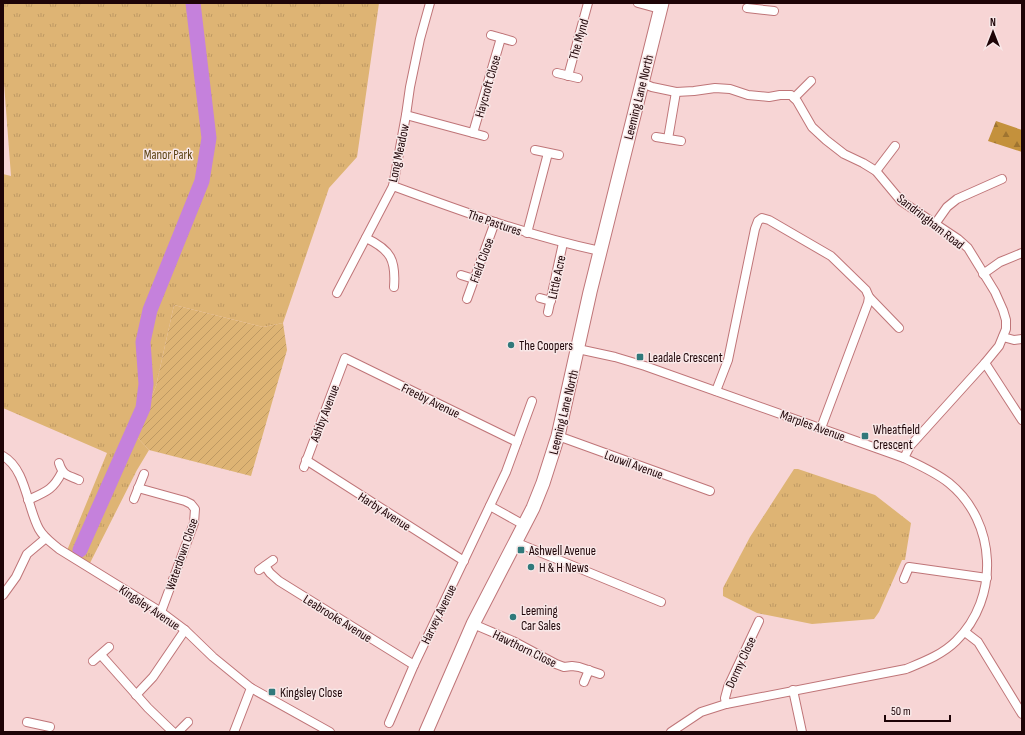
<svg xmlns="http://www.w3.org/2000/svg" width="1025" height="735" viewBox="0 0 1025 735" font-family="'Sofia Sans Condensed',sans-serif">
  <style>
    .forest { fill: url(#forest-firs) }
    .park { fill: url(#park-tufts) }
    .garden { fill: url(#garden-furrows) }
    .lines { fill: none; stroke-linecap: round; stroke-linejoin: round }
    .river { stroke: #c581dc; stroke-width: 15 }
    .minor-casing { stroke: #bf7578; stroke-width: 10 }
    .trunk-casing { stroke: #bf7578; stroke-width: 15 }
    .minor { stroke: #fff; stroke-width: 8 }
    .trunk { stroke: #fff; stroke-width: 13 }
    .poi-dot { fill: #30797b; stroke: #f8e7e7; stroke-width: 1.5 }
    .labels { text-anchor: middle; stroke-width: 3; stroke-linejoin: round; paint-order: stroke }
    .street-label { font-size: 13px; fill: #1e0407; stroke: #f8e7e7 }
    .park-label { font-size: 13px; fill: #5a4011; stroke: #f8e7e7 }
    .poi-label { font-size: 13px; fill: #1e0407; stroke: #f8e7e7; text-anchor: start }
  </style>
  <defs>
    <pattern id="forest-firs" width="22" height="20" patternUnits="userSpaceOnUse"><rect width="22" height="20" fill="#c4913c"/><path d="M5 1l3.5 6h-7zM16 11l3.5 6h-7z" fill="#9f7430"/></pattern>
    <pattern id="park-tufts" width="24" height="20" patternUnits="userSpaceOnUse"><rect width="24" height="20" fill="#deb474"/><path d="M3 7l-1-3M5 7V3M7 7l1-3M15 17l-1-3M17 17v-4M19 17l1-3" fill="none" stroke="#be9963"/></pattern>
    <pattern id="garden-furrows" width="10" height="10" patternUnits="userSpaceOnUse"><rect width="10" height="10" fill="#deb474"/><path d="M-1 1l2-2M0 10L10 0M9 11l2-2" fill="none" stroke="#be9963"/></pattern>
  </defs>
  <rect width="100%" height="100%" fill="#f7d5d5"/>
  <polygon class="forest" points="996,121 1022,130 1022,152 988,141"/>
  <g class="park">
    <polygon points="3,3 379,3 357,157 329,188 283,323 263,327 174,305 156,386 135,435 149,450 137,470 88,567 66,553 107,453 3,408 3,174 11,176 3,70"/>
    <polygon points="794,469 798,469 875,495 911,523 905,560 902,560 879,612 874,619 812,624 757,613 723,596 723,588 750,537"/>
  </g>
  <polygon class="garden" points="174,305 263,327 283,323 287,350 251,476 149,450 135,435 156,386"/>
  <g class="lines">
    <polyline class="river" points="80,550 143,408 146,384 143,342 150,310 202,181 209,138 193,3"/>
    <defs>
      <g id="minor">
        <polyline points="638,3 660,9"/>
        <polyline points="747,8 774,11"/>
        <polyline points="491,35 512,41"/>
        <polyline points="557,73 578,78"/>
        <polyline points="568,76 588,3"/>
        <polyline points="642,83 652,87 676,92 694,91 715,88 730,89 748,95 769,97 780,95 791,95 797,101 812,127 826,140 844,154 863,163 876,171 901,201 958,239 968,248 995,292 1003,310 1006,320 1006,329 999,346 985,363"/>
        <polyline points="794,98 811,81"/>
        <polyline points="406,115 484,136"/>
        <polyline points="473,133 501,38"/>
        <polyline points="656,137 681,141"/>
        <polyline points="668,139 676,92"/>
        <polyline points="535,150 559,155"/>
        <polyline points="876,171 895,146"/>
        <path d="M 393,186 C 461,211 529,236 600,251"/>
        <polyline points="935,224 947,207 957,199 1002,179"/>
        <polyline points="527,233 548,153"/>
        <path d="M 366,238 C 391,250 396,260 394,287"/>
        <polyline points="983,274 1000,262 1022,253"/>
        <polyline points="461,275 474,279"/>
        <polyline points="337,293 393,186 406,115 410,87 420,39 430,3"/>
        <polyline points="869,297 899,328"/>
        <polyline points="540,298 551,301"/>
        <polyline points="467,299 495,222"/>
        <polyline points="548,312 563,243"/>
        <polyline points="1003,337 1014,340 1022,339"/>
        <path d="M 578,349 L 615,357 L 645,366 L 904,458 C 919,465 935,472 949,483 C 997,522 1000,598 956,641 C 942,655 923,662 906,669 L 726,704 L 701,712 L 671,732"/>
        <polyline points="716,391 728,360 755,229 758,221 762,218 769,220 831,256 866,290 869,297 868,303 821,428"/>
        <polyline points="558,436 710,491"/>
        <path d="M 3,456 C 26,469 27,507 39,529 C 44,538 52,543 59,549 L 161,612 L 185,630 L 213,657 L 251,688 L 330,732"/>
        <polyline points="904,458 910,446 985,363 1022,420"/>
        <polyline points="306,460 464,561"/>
        <path d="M 59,463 C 63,476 68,475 79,480"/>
        <polyline points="304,467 345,358 517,442"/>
        <polyline points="138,488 185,501 191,504 195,509 194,523 161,612"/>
        <polyline points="134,499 144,474"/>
        <path d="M 28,500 C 46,492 53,490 62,472"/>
        <polyline points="490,506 524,525"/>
        <polyline points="515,542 661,602"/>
        <polyline points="265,566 270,573 279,581 414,665"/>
        <polyline points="259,570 273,560"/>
        <polyline points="904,579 909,567 987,578"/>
        <polyline points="3,595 16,577 27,554 46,538"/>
        <polyline points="473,624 513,641 556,664 564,667 572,666 579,667 600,674"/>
        <polyline points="965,632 978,642 1022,714"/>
        <polyline points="101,655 148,708 173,732"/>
        <polyline points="93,661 109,647"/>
        <polyline points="584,682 589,670"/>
        <polyline points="793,690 802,732"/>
        <polyline points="136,695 153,677 185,630"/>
        <polyline points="726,704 725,698 728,687 759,621"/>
        <polyline points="27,722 50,727"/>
        <polyline points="389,723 414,665 506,472 532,401"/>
        <polyline points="178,732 188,722"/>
        <polyline points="234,732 251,688"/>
      </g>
      <polyline id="trunk" points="426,732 473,624 533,508 543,483 558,436 590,292 662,3"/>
    </defs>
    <use href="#minor" class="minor-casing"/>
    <use href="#trunk" class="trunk-casing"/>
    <use href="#minor" class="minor"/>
    <use href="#trunk" class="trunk"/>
  </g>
  <g class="poi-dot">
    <circle cx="511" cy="345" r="4"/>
    <rect x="636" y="353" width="8" height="8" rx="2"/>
    <rect x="861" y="432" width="8" height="8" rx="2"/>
    <rect x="517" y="546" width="8" height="8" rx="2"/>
    <circle cx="531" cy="567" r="4"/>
    <circle cx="513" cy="617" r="4"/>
    <rect x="268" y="688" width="8" height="8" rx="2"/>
  </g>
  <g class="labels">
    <g class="street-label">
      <text transform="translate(578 39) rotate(-74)" y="5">The Mynd</text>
      <text transform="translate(487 86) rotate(-74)" y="5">Haycroft Close</text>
      <text transform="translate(638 97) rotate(-76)" y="5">Leeming Lane North</text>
      <text transform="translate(398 153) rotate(-78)" y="5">Long Meadow</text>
      <text transform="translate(931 221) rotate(38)" y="5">Sandringham Road</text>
      <text transform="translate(495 222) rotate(19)" y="5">The Pastures</text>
      <text transform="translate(481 260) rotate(-70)" y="5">Field Close</text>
      <text transform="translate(556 277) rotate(-78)" y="5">Little Acre</text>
      <text transform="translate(431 400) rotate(26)" y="5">Freeby Avenue</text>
      <text transform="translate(563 412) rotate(-76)" y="5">Leeming Lane North</text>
      <text transform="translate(324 413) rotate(-69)" y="5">Ashby Avenue</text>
      <text transform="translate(813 425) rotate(20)" y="5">Marples Avenue</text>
      <text transform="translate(634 464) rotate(20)" y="5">Louwil Avenue</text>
      <text transform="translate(385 511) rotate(33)" y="5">Harby Avenue</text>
      <text transform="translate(181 554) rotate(-71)" y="5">Waterdown Close</text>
      <text transform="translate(150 607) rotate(34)" y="5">Kingsley Avenue</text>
      <text transform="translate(438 614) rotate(-64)" y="5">Harvey Avenue</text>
      <text transform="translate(338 618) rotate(32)" y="5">Leabrooks Avenue</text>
      <text transform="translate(525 648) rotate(26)" y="5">Hawthorn Close</text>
      <text transform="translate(740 662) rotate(-65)" y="5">Dormy Close</text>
    </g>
    <g class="park-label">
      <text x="168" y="159">Manor Park</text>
    </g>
    <g class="poi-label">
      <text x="519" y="350">The Coopers</text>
      <text x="648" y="362">Leadale Crescent</text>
      <text x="873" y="434">Wheatfield<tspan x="873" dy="15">Crescent</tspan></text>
      <text x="529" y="555">Ashwell Avenue</text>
      <text x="539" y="572">H &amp; H News</text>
      <text x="521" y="615">Leeming<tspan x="521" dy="15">Car Sales</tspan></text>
      <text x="280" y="697">Kingsley Close</text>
    </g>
  </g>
  <rect width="1025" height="735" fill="none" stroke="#1e0407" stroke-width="8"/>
  <g transform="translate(993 32)" stroke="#f8e7e7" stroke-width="3" paint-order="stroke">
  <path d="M0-3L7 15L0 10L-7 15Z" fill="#1e0407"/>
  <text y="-6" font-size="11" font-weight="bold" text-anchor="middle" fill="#1e0407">N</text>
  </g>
  <path d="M885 715v6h65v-6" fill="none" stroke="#1e0407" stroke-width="2"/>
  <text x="891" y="715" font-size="12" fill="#1e0407" stroke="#f8e7e7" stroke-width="3" paint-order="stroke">50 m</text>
</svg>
